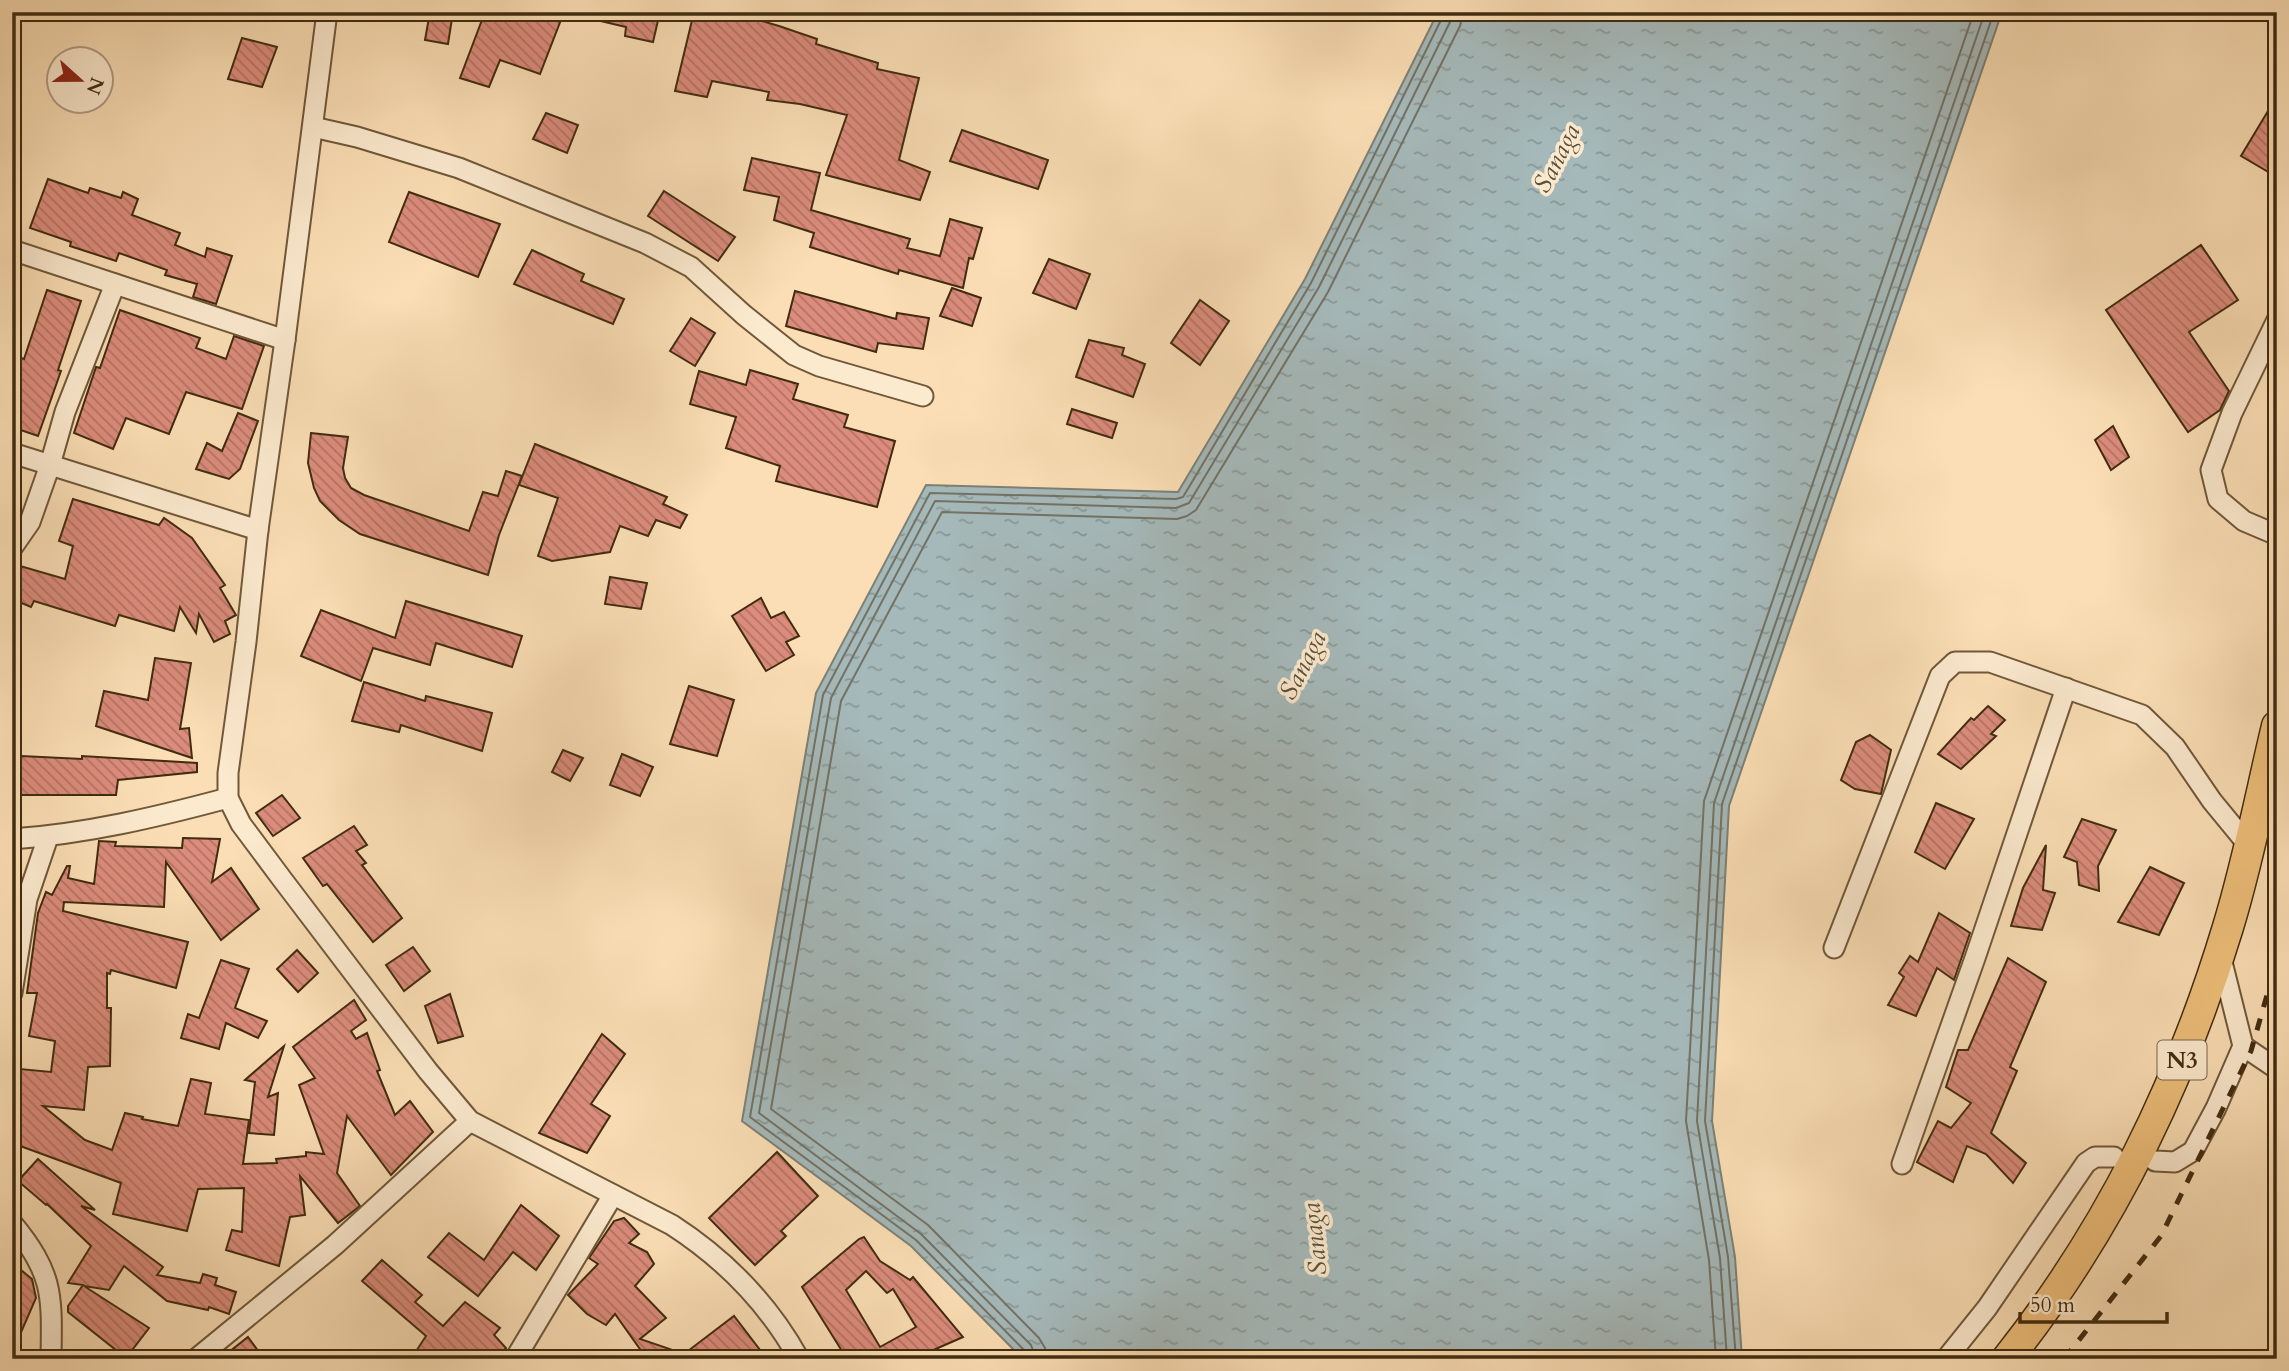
<svg xmlns="http://www.w3.org/2000/svg" width="2289" height="1371" viewBox="0 0 2289 1371" font-family="Cardo,serif">
  <style>
    .water { fill: url(#water-ripples); stroke: #7d8176; stroke-width: 2 }
    .lines { fill: none; stroke-linecap: round; stroke-linejoin: round }
    .shore { stroke: #737265; stroke-width: 2 }
    .building { fill: url(#building-back-hatch); stroke: #412c10; stroke-width: 2; fill-rule: evenodd }
    .minor-casing { stroke: #705839; stroke-width: 23 }
    .highway-casing { stroke: #412c10; stroke-width: 33 }
    .minor { stroke: #fceacf; stroke-width: 19 }
    .highway { stroke: #eebf7a; stroke-width: 30 }
    .rail { stroke: #412c10; stroke-width: 5; stroke-dasharray: 12 12; stroke-linecap: butt }
    .labels { text-anchor: middle; stroke-width: 7; stroke-linejoin: round; paint-order: stroke }
    .shield { fill: #fceacf; stroke: #796549; stroke-width: 2 }
    .shield-label { font-size: 23px; font-weight: bold; fill: #412c10 }
    .water-label { font-size: 26px; font-style: italic; fill: #5a4f3a; stroke: #fceacf }
  </style>
  <defs>
    <pattern id="water-ripples" width="26" height="14" patternUnits="userSpaceOnUse" patternTransform="scale(1.75)"><rect width="26" height="14" fill="#a5b9ba"/><path d="M2 4q2-2 4 0t4 0M15 11q2-2 4 0t4 0" fill="none" stroke="#889796"/></pattern>
    <pattern id="building-back-hatch" width="6" height="6" patternUnits="userSpaceOnUse" patternTransform="scale(1.75)"><rect width="6" height="6" fill="#dc8c7c"/><path d="M-1 5l2 2M0 0l6 6M5-1l2 2" fill="none" stroke="#b47364"/></pattern>
  </defs>
  <rect width="100%" height="100%" fill="#fbdeb5"/>
  <filter id="stains"><feTurbulence type="fractalNoise" baseFrequency=".00286" numOctaves="4"/><feColorMatrix values="0 0 0 0 .2 0 0 0 0 .09 0 0 0 0 .02 0 0 0 .5 -.17"/></filter>
  <radialGradient id="worn" r=".72"><stop offset=".6" stop-color="#630" stop-opacity="0"/><stop offset="1" stop-color="#630" stop-opacity=".3"/></radialGradient>
  <polygon class="water" points="1438,12 2002,12 1729,806 1712,1121 1735,1257 1742,1359 1023,1359 911,1246 742,1121 816,693 926,485 1178,492 1305,279"/>
  <g class="lines">
    <g class="shore">
      <polyline points="1027,1359 1025,1351 916,1240 750,1117 823,695 930,493 1176,499 1183,497 1311,283 1442,18 1443,12"/>
      <polyline points="1036,1359 1031,1345 921,1234 759,1113 831,698 935,501 1176,508 1189,503 1319,287 1450,22 1452,12"/>
      <polyline points="1046,1359 1045,1348 1039,1338 928,1225 771,1109 841,701 942,512 1177,519 1187,516 1196,510 1328,292 1460,26 1463,12"/>
      <polyline points="1716,1359 1709,1260 1686,1121 1704,801 1974,12"/>
      <polyline points="1727,1359 1720,1258 1697,1121 1714,803 1985,12"/>
      <polyline points="1736,1359 1728,1257 1705,1121 1722,804 1994,12"/>
    </g>
  </g>
  <g class="building">
    <polygon points="430,12 453,12 448,44 425,40"/>
    <polygon points="485,12 564,12 540,74 500,60 489,87 460,78"/>
    <polygon points="592,12 660,12 653,42 625,36 626,27 592,19"/>
    <polygon points="694,12 731,12 779,26 817,39 816,44 878,63 877,69 919,78 899,160 930,172 920,200 826,175 847,115 800,104 767,100 769,92 712,81 707,97 675,91"/>
    <polygon points="242,38 277,47 262,87 228,79"/>
    <polygon points="2277,96 2277,177 2241,156"/>
    <polygon points="546,113 578,125 567,153 533,139"/>
    <polygon points="962,130 1048,160 1038,189 950,161"/>
    <polygon points="752,158 820,173 811,210 910,239 907,248 940,256 950,219 982,228 973,259 969,258 963,288 899,270 898,274 810,247 814,233 774,220 779,197 744,190"/>
    <polygon points="48,179 88,193 90,188 121,198 123,192 138,199 132,215 180,233 175,245 205,257 207,248 232,256 216,304 193,297 197,284 165,275 167,270 119,253 116,261 70,246 71,242 30,228"/>
    <polygon points="664,191 735,237 718,261 648,216"/>
    <polygon points="409,192 500,224 478,277 389,242"/>
    <polygon points="2201,245 2238,300 2189,332 2229,391 2220,410 2188,432 2106,310"/>
    <polygon points="532,250 584,274 581,281 624,299 613,324 514,284"/>
    <polygon points="1049,259 1090,274 1076,309 1033,293"/>
    <polygon points="952,288 981,298 972,326 940,316"/>
    <polygon points="47,290 81,301 58,370 61,371 38,436 12,427 12,355 24,359"/>
    <polygon points="795,291 896,319 897,313 929,318 923,349 878,343 876,352 786,326"/>
    <polygon points="1200,300 1229,321 1200,365 1171,343"/>
    <polygon points="120,310 200,338 196,348 226,359 234,336 264,346 242,409 186,392 169,434 126,418 113,449 74,433 96,367 100,368"/>
    <polygon points="691,318 715,333 695,366 670,351"/>
    <polygon points="1089,340 1124,348 1122,355 1145,364 1133,397 1076,377"/>
    <polygon points="750,370 798,384 793,399 848,415 844,427 895,441 877,507 776,481 780,466 726,448 736,417 690,404 699,371 746,385"/>
    <polygon points="1072,409 1117,423 1112,438 1067,424"/>
    <polygon points="238,413 258,421 240,469 229,479 196,469 207,443 222,451"/>
    <polygon points="2113,426 2129,457 2111,470 2095,440"/>
    <polygon points="311,433 348,437 343,468 345,478 351,488 364,495 469,531 483,492 498,496 506,471 522,476 499,535 488,575 360,534 339,520 320,501 314,488 308,463"/>
    <polygon points="535,444 667,497 663,504 687,515 680,528 656,520 648,536 620,526 610,552 552,561 538,556 558,498 519,485"/>
    <polygon points="73,499 159,525 164,518 192,538 225,585 220,588 236,615 225,621 230,634 214,642 199,614 196,633 180,607 174,631 119,615 115,626 34,601 31,607 12,599 12,585 20,566 65,579 73,546 59,541"/>
    <polygon points="610,577 647,583 641,609 605,604"/>
    <polygon points="761,598 771,618 784,612 799,636 786,642 794,655 766,671 732,616"/>
    <polygon points="406,601 522,636 512,667 436,643 430,665 373,648 361,681 301,656 321,610 395,638"/>
    <polygon points="155,658 191,663 180,729 189,728 192,758 96,726 104,691 148,700"/>
    <polygon points="364,682 425,701 426,696 492,713 482,751 401,725 399,732 352,721"/>
    <polygon points="689,686 734,700 717,756 670,744"/>
    <polygon points="1988,706 2005,720 1991,734 1996,736 1961,769 1938,754 1971,718 1974,720"/>
    <polygon points="1870,735 1891,750 1881,794 1855,789 1841,780 1856,742"/>
    <polygon points="563,750 583,758 570,781 552,772"/>
    <polygon points="622,754 653,767 640,796 610,785"/>
    <polygon points="21,756 82,759 82,756 197,763 197,772 118,780 116,795 12,795 12,764 21,765"/>
    <polygon points="282,795 300,818 273,836 256,813"/>
    <polygon points="1936,803 1974,819 1945,869 1915,852"/>
    <polygon points="2082,819 2116,830 2098,866 2099,891 2079,885 2077,862 2064,857"/>
    <polygon points="354,826 367,845 356,851 366,863 362,865 402,918 373,942 327,884 323,886 303,858"/>
    <polygon points="183,838 220,839 212,882 231,868 259,909 221,940 166,862 164,907 64,902 63,911 188,942 176,988 111,970 110,974 107,973 107,1008 111,1008 110,1066 88,1067 84,1110 43,1106 85,1140 112,1150 125,1113 143,1117 142,1119 178,1126 191,1079 211,1083 205,1114 249,1120 243,1164 277,1163 276,1159 306,1156 306,1152 324,1154 299,1085 315,1078 293,1047 354,1000 366,1020 351,1031 356,1039 367,1033 380,1070 377,1071 395,1115 410,1101 433,1132 391,1175 347,1116 337,1173 360,1206 338,1223 300,1176 305,1215 290,1217 279,1266 226,1250 232,1230 242,1232 244,1188 198,1189 187,1231 113,1214 121,1183 12,1143 12,1119 18,1121 20,1069 51,1072 55,1041 29,1036 37,993 27,993 38,913 46,892 52,895 67,866 70,866 68,878 94,884 99,841 116,842 115,846 182,848"/>
    <polygon points="2046,845 2043,890 2055,893 2042,930 2011,926 2023,888"/>
    <polygon points="2150,867 2184,883 2159,935 2118,922"/>
    <polygon points="1939,913 1970,933 1954,980 1937,968 1916,1016 1888,1005 1904,977 1899,973 1910,956 1918,962"/>
    <polygon points="413,947 430,971 404,991 386,965"/>
    <polygon points="297,950 318,973 298,992 277,969"/>
    <polygon points="2008,958 2046,982 2010,1067 2017,1071 1991,1133 2026,1163 2013,1183 1986,1154 1967,1146 1953,1182 1917,1162 1938,1121 1951,1128 1971,1103 1946,1087 1958,1050 1968,1050"/>
    <polygon points="221,960 249,969 235,1008 267,1021 258,1038 226,1023 219,1049 181,1038 188,1014 199,1018"/>
    <polygon points="450,994 463,1036 438,1043 425,1006"/>
    <polygon points="602,1034 625,1054 591,1104 610,1116 587,1153 539,1133"/>
    <polygon points="284,1046 268,1097 278,1093 274,1135 249,1133 255,1082 245,1080"/>
    <polygon points="777,1152 818,1196 781,1231 786,1236 755,1265 709,1218"/>
    <polygon points="38,1159 95,1210 81,1206 163,1267 157,1275 200,1283 203,1274 217,1278 215,1285 236,1292 229,1314 209,1307 208,1310 167,1301 124,1266 109,1290 84,1286 149,1328 126,1358 68,1312 68,1306 83,1285 68,1283 91,1246 47,1204 46,1205 18,1181"/>
    <polygon points="521,1205 559,1236 536,1270 513,1252 478,1296 428,1257 449,1233 484,1260"/>
    <polygon points="624,1218 639,1234 629,1243 647,1252 654,1264 635,1286 666,1318 640,1339 684,1354 734,1316 767,1359 647,1359 615,1314 606,1325 587,1314 568,1295 598,1264 589,1258 614,1221"/>
    <path d="M 864,1237 L 880,1261 L 910,1280 L 913,1277 L 963,1337 L 913,1359 L 847,1359 L 802,1287 L 859,1239 ZM 866,1271 L 887,1293 L 893,1289 L 916,1327 L 880,1347 L 846,1290 Z"/>
    <polygon points="382,1260 422,1295 415,1302 443,1326 465,1302 500,1328 494,1335 506,1348 497,1359 411,1359 426,1336 362,1281"/>
    <polygon points="21,1270 32,1279 36,1298 12,1353 12,1282"/>
    <polygon points="248,1337 264,1359 220,1359"/>
  </g>
  <g class="lines">
    <defs>
      <g id="minor">
        <path d="M 327,12 L 285,340 L 258,530 L 246,642 L 228,773 L 228,798 L 241,824 L 282,879 L 428,1071 L 470,1121 L 672,1225 C 726,1260 768,1303 799,1359"/>
        <polyline points="313,127 357,137 459,168 645,243 691,267 744,315 794,355 819,366 923,396"/>
        <polyline points="12,250 285,340"/>
        <polyline points="2277,320 2232,413 2211,470 2218,499 2244,521 2277,535"/>
        <polyline points="12,453 258,530"/>
        <polyline points="12,548 30,522 50,465 65,412 115,284"/>
        <path d="M 12,839 C 86,834 157,817 228,798"/>
        <polyline points="1834,948 1940,676 1955,662 1990,662 2142,715 2175,747 2212,801 2249,846"/>
        <polyline points="12,993 27,899 48,837"/>
        <polyline points="2243,1046 2277,1069"/>
        <polyline points="2155,1161 2175,1162 2193,1151 2216,1108 2243,1046 2220,954"/>
        <polyline points="1902,1164 1975,958 2066,688"/>
        <path d="M 12,1223 C 54,1274 52,1295 51,1359"/>
        <polyline points="196,1359 335,1245 470,1121"/>
        <polyline points="515,1359 613,1195"/>
        <polyline points="1946,1359 1987,1308 2086,1163 2095,1157 2114,1157"/>
      </g>
      <path id="highway" d="M 2007,1359 C 2110,1229 2180,1086 2228,927 C 2248,862 2261,793 2277,726"/>
    </defs>
    <use href="#minor" class="minor-casing"/>
    <use href="#highway" class="highway-casing"/>
    <use href="#minor" class="minor"/>
    <use href="#highway" class="highway"/>
    <polyline class="rail" points="2064,1359 2161,1236 2251,1051 2277,960"/>
  </g>
  <g class="labels">
    <rect class="shield" x="2157.5" y="1040.5" width="49" height="39" rx="5"/>
    <g class="shield-label">
      <text x="2182" y="1068">N3</text>
    </g>
    <g class="water-label">
      <text transform="translate(1556 158) rotate(-63)" y="9">Sanaga</text>
      <text transform="translate(1302 665) rotate(-63)" y="9">Sanaga</text>
      <text transform="translate(1314 1239) rotate(-96)" y="9">Sanaga</text>
    </g>
  </g>
  <rect width="2289" height="1371" fill="none" stroke="#fbdeb5" stroke-width="42"/>
  <rect x="14" y="14" width="2261" height="1343" fill="none" stroke="#412c10" stroke-width="3.5"/>
  <rect x="21" y="21" width="2247" height="1329" fill="none" stroke="#412c10" stroke-width="2"/>
  <g transform="translate(80 80) rotate(111)"><circle r="33" fill="#fceacf" stroke="#b19e83" stroke-width="2"/>
  <path d="M0-5L12 26L0 18L-12 26Z" fill="#8f2418"/>
  <text y="-10" font-size="19" font-weight="bold" text-anchor="middle" fill="#412c10">N</text>
  </g>
  <path d="M2020 1312v10h147v-10" fill="none" stroke="#412c10" stroke-width="3.5"/>
  <text x="2030" y="1312" font-size="21" fill="#412c10" stroke="#fceacf" stroke-width="5" paint-order="stroke">50 m</text>
  <rect width="100%" height="100%" filter="url(#stains)"/>
  <rect width="100%" height="100%" fill="url(#worn)"/>
</svg>
